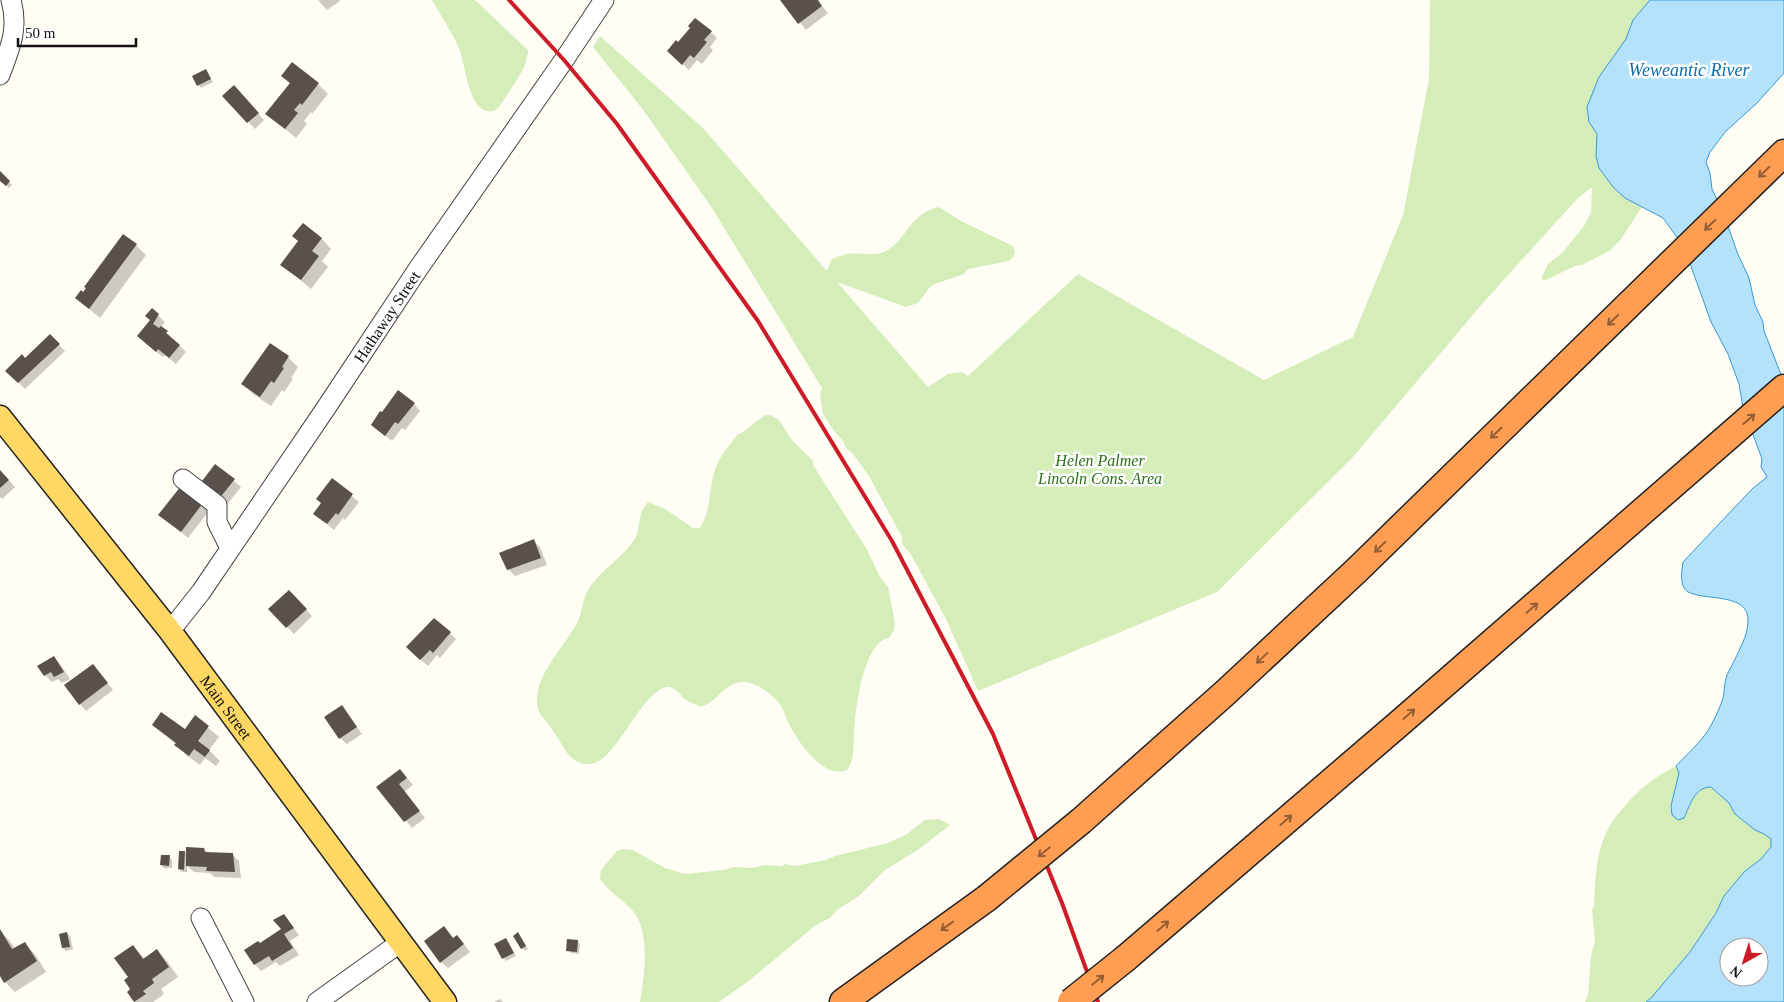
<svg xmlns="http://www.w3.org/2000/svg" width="1784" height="1002" viewBox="0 0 1784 1002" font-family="'Times New Roman',serif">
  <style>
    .green { fill: #d5eeb9 }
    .water { fill: #b4e2fb; stroke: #359ad8; fill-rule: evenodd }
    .shadow { fill: #0003 }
    .building { fill: #5a514c }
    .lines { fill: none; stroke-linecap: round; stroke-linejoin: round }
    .minor-casing { stroke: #444; stroke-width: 21 }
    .major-casing { stroke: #222; stroke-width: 25 }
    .highway-casing { stroke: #222; stroke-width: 29 }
    .minor { stroke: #fff; stroke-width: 19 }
    .major { stroke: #ffd764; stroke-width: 22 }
    .highway { stroke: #ff9e52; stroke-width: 26 }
    .rail { stroke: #cd1c27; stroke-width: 4 }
    .highway-bridge-casing { stroke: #222; stroke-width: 29; stroke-linecap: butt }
    .highway-bridge { stroke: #ff9e52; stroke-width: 26 }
    .oneway { stroke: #945f35 }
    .labels { text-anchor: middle; stroke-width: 5; stroke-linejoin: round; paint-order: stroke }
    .street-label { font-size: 16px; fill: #111; stroke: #fff }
    .park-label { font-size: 16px; font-style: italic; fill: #2d6f1a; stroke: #fff }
    .water-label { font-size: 18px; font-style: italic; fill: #0e6bae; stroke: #fff }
  </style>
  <rect width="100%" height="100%" fill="#fffdf4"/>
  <g class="green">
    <path d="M 432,0 L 475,0 L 528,50 C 528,66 516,81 507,95 C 504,99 502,104 498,108 C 496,110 492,112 488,111 C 469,110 465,65 460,51 C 453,33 441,17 432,0 Z"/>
    <path d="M 1430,0 L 1678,0 L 1625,198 L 1642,207 L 1621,239 L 1611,250 L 1582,265 L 1575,266 L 1546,280 L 1541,279 L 1548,264 L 1562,253 L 1584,226 L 1591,212 L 1592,187 L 1577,199 L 1482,304 L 1353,457 L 1217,592 L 978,691 L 947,621 L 910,553 L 902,544 L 902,537 L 869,476 L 853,454 L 846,448 L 843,441 L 834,431 L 823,414 L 820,394 L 822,388 L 712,208 L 644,111 L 593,47 L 600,36 L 703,128 L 827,271 L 832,259 C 837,257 842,255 847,254 C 860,251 873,258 886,251 C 908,238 909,214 939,207 L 963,222 L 1013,246 L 1015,252 L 1014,256 L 1009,261 L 968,269 L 964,274 L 935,284 L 930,287 L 918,303 L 906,307 L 837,282 L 928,387 L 948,374 L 962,372 L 968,376 L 1078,274 L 1264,380 L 1353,337 L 1403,215 L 1429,79 Z"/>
    <path d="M 765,415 L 770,415 L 779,420 L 791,439 L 813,461 L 813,465 L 866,548 L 880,577 L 888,587 L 895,623 L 894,630 L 889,638 C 865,641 857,701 855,720 C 853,733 855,747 852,759 C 851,763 849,767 847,770 C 824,780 798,742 789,724 C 785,717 784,708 779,703 C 771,693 756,682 743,682 C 723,683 719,701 701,707 C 697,705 691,703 687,701 C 681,697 677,688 669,687 C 646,685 619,753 597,762 C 582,768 571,760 563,747 C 559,740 554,732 549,725 C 543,717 537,713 537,702 C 535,675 565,646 577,623 C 582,614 582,603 586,594 C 597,572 621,560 634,540 C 640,531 638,521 642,511 C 643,508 646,505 648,502 L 665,509 L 693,528 L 700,528 C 712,510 708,487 716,467 C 720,455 730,445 738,434 L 740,434 Z"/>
    <path d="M 1676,766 L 1679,773 L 1671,806 L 1684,818 C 1690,806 1694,787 1711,787 L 1729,803 L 1735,814 L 1755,830 L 1764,834 L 1771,839 L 1771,847 L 1761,859 L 1744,872 L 1724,896 L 1716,913 L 1690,952 L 1651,998 L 1646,1002 L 1585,1002 L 1588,995 L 1591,956 L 1595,941 L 1592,909 L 1594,906 C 1595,880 1596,850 1609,827 C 1614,817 1623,809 1630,800 C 1643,786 1658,775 1676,766 Z"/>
    <path d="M 939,819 L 950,825 L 919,849 L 885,870 L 859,896 L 837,910 L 830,918 L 816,925 L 750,980 L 719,1002 L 640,1002 C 644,977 651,932 633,911 C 622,899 609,892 600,879 L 601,870 L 617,851 L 622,849 L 633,850 L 665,868 L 685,874 L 723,870 L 734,867 L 752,868 L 765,865 L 782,866 L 785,864 L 795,866 L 826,860 L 835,856 L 888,843 L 907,834 L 925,820 Z"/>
  </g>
  <path class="water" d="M 1650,0 L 1784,0 L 1784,73 L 1756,104 L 1726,131 L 1710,152 L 1706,162 L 1710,173 L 1712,189 L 1725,217 L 1737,252 L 1749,278 L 1755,305 L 1763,322 L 1764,331 L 1784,382 L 1784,1002 L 1646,1002 L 1651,998 L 1690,952 L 1716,913 L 1724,896 L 1744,872 L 1761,859 L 1771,847 L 1771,839 L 1764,834 L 1755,830 L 1735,814 L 1729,803 L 1711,787 C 1694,787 1690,806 1684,818 L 1678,820 L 1672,815 L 1671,806 L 1679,773 L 1676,766 C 1687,754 1700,743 1709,729 C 1714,720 1720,708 1723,698 C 1725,690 1724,682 1727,675 C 1733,663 1742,646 1746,634 C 1748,626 1750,615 1744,608 C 1731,593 1692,601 1684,588 C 1680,581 1682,569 1683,562 L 1753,488 L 1767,477 L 1761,467 L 1762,459 L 1743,408 L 1739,384 L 1728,354 L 1711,322 L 1684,247 L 1663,218 L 1625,198 L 1613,187 L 1599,168 L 1596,156 L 1597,134 L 1589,122 L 1587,107 L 1599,77 L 1626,39 L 1633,20 ZM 1729,947 L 1759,947 L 1759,977 L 1729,977 Z"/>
  <g class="shadow">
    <polygon points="318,0 339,0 340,1 327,10"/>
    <polygon points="782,0 817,0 828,13 806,30"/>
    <polygon points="711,32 717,38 710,47 713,50 702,64 697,60 689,70 675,57 678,44"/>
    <polygon points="206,70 213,82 201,88 194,76"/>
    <polygon points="283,76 318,84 328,94 312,114 311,112 304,121 307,124 296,138 267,114 291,84"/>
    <polygon points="240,94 264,120 255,129 224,96"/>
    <polygon points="0,173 12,185 9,188 0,179"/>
    <polygon points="321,238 331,249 322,261 328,267 311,289 282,265"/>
    <polygon points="136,245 146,255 100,318 76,298 84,294"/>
    <polygon points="152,310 165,322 161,327 186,352 176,364 165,355 163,357 145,343 152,320"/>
    <polygon points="50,336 65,351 25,389 7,371 25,360"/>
    <polygon points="288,357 298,367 291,378 293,379 284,392 282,390 271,406 253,394 243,384"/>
    <polygon points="414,404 420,411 405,430 402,428 392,441 379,431"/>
    <polygon points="215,465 241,487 226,506 207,491"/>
    <polygon points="0,471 15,487 2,499 0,497"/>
    <polygon points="332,480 359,502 345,520 343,518 334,530 314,513 322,503"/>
    <polygon points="202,504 209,511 188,538 167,521"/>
    <polygon points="534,541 540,547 547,565 515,576 508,569"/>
    <polygon points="289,591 312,616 294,634 270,609"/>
    <polygon points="450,633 456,639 440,658 437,655 428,666 414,654"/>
    <polygon points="54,657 60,664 70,679 62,683 58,679 52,682 45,675 39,666"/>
    <polygon points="93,665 113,690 86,711 80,704"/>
    <polygon points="342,706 362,734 347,744 340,738"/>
    <polygon points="195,717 219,737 209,750 220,761 216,766 205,758 200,765 186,755 176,744 153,725 185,731"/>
    <polygon points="400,770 413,785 404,792 425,818 412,828 378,787"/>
    <polygon points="204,849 208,853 232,854 239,861 241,878 214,877 210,873 194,872 187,866 187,872 182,872 179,869 185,852 187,855"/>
    <polygon points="169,857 172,860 172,868 164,868 161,865"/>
    <polygon points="284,915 299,935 290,941 299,955 280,966 276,962 261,971 255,964 260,945 283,929"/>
    <polygon points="0,931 9,940 15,949 24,943 35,954 46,972 15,992 5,982 0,973"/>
    <polygon points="67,933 70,936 73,949 66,951 63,948"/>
    <polygon points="518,934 528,949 525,951 522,948"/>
    <polygon points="454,939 464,944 470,952 448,968 441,962"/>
    <polygon points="506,939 516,956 506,961 496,945"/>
    <polygon points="577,941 580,944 579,954 571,953 568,950"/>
    <polygon points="133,946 145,959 157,951 167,961 178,977 161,989 164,994 153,1002 135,1002 128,992 132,989 129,977"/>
    <polygon points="500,999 503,1002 494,1002"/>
  </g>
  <g class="building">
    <polygon points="780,0 818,0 822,6 798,24"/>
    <polygon points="695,18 712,31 704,40 707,42 694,58 690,55 682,65 667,51 676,40 678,42 690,28 688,26"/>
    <polygon points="292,62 319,83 302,105 300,103 294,110 298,113 285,129 265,114 290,83 281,76"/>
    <polygon points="206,69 211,79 197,86 192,76"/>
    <polygon points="234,85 259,113 247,123 222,96"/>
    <polygon points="0,171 10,181 6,186 0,181"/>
    <polygon points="303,223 322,238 312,251 319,256 301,280 280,265 298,241 292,236"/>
    <polygon points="123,234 137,244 89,309 75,298 81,290 83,292 86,288 84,287"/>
    <polygon points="152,308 159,314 153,324 159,328 161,326 168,331 166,333 180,345 169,358 158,349 156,352 137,336 150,320 145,316"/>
    <polygon points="50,334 60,344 18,383 5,371 22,354 25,358"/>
    <polygon points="270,343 289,356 282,367 284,368 274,383 271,381 260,397 241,384"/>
    <polygon points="398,390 415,403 398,424 395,422 385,436 371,425 380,411 382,412"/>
    <polygon points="215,464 235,479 218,500 199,485"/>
    <polygon points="0,470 9,480 0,488"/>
    <polygon points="332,478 353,494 338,515 336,513 327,524 313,514 321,503 316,499"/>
    <polygon points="181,486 203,503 181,532 158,515"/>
    <polygon points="534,539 541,558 507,570 499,553"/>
    <polygon points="289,590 307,609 286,628 268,609"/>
    <polygon points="434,618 451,632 433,653 430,650 420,660 406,647"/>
    <polygon points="54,656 64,672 54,677 51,672 44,676 37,666"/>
    <polygon points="93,664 108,683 79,705 64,685"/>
    <polygon points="342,705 357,727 339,739 324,717"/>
    <polygon points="161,712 185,729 195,715 209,726 198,741 210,750 205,757 194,749 189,756 174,745 176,743 152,725"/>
    <polygon points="400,769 407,778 399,784 420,811 404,822 376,787"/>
    <polygon points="186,847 204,848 205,852 233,853 235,872 206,871 207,867 186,866"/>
    <polygon points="179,851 185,851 184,870 178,869"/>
    <polygon points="161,855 170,855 169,866 160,865"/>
    <polygon points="284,914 294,928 284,934 293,948 272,961 269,956 254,965 244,950 258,941 260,943 281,929 273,920"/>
    <polygon points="444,926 453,938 457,935 464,944 440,963 424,941"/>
    <polygon points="0,929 12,949 25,942 37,961 4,983 0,976"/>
    <polygon points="67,932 70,947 62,948 59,934"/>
    <polygon points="518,932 526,946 521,949 513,936"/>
    <polygon points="506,938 514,953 502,959 494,944"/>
    <polygon points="567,939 578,940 577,952 566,951"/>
    <polygon points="133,945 143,959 157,949 169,967 152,979 154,983 143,991 146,994 134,1002 127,992 130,989 124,980 128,977 114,958"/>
  </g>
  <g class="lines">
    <defs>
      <g id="minor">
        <path d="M 0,75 C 10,48 19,29 11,0"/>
        <polyline points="183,479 217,505 217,522 230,548"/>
        <path id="s1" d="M 170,631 L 201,592 L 326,408 L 418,269 L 564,60 L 604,0"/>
        <polyline points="201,918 244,1002"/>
        <polyline points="317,1002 401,942"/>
      </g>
      <g id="major">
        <path id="s2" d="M 0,417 L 170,631 L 445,1002"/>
      </g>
      <g id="highway">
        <polyline points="1081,821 1225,693 1357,570 1784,153"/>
        <polyline points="1126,958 1402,721 1784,388"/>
        <polyline points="843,1002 987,898"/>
      </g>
    </defs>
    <use href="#minor" class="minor-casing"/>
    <use href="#major" class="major-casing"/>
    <use href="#highway" class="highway-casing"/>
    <use href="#minor" class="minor"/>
    <use href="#major" class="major"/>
    <use href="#highway" class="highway"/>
    <polyline class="rail" points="509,0 564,60 617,124 758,321 892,541 993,734 1062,903 1098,1002"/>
    <defs>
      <g id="highway-bridge">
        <polyline points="987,898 1081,821"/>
        <polyline points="1071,1002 1126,958"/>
      </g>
    </defs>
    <use href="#highway-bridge" class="highway-bridge-casing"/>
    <use href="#highway-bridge" class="highway-bridge"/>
  </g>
  <defs><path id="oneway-shaft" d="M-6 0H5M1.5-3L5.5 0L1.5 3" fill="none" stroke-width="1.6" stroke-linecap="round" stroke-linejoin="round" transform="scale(1.25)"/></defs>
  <g class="oneway">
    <use href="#oneway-shaft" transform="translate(1764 172) rotate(136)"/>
    <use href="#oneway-shaft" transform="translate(1710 225) rotate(136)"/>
    <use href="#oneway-shaft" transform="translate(1613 320) rotate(136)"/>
    <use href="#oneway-shaft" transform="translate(1749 419) rotate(-41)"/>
    <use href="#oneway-shaft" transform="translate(1496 433) rotate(136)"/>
    <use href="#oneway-shaft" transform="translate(1380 547) rotate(136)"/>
    <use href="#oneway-shaft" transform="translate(1532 608) rotate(-41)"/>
    <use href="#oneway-shaft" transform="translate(1262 658) rotate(137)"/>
    <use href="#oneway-shaft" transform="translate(1409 714) rotate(-41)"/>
    <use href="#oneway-shaft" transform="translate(1286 820) rotate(-41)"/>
    <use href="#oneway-shaft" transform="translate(1044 852) rotate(141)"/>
    <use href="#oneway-shaft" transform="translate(947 926) rotate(144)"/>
    <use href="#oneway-shaft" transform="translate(1163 926) rotate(-41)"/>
    <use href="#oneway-shaft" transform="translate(1098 980) rotate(-39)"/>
  </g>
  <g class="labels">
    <g class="street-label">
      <text dy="6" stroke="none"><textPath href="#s1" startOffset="382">Hathaway Street</textPath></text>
      <text dy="6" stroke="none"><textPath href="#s2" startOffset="368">Main Street</textPath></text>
    </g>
    <g class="park-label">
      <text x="1100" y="466">Helen Palmer<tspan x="1100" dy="18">Lincoln Cons. Area</tspan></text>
    </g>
    <g class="water-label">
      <text x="1689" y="76">Weweantic River</text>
    </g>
  </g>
  <g transform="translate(1744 962) rotate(219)"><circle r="24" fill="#ffffff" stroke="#a0a0a0"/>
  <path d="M0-4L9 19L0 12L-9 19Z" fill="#cd1c27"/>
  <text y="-8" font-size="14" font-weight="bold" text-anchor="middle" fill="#111111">N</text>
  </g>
  <path d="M18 38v8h118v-8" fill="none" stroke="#111111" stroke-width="2.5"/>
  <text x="25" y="38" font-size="15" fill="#111111" stroke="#ffffff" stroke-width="4" paint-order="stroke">50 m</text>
</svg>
